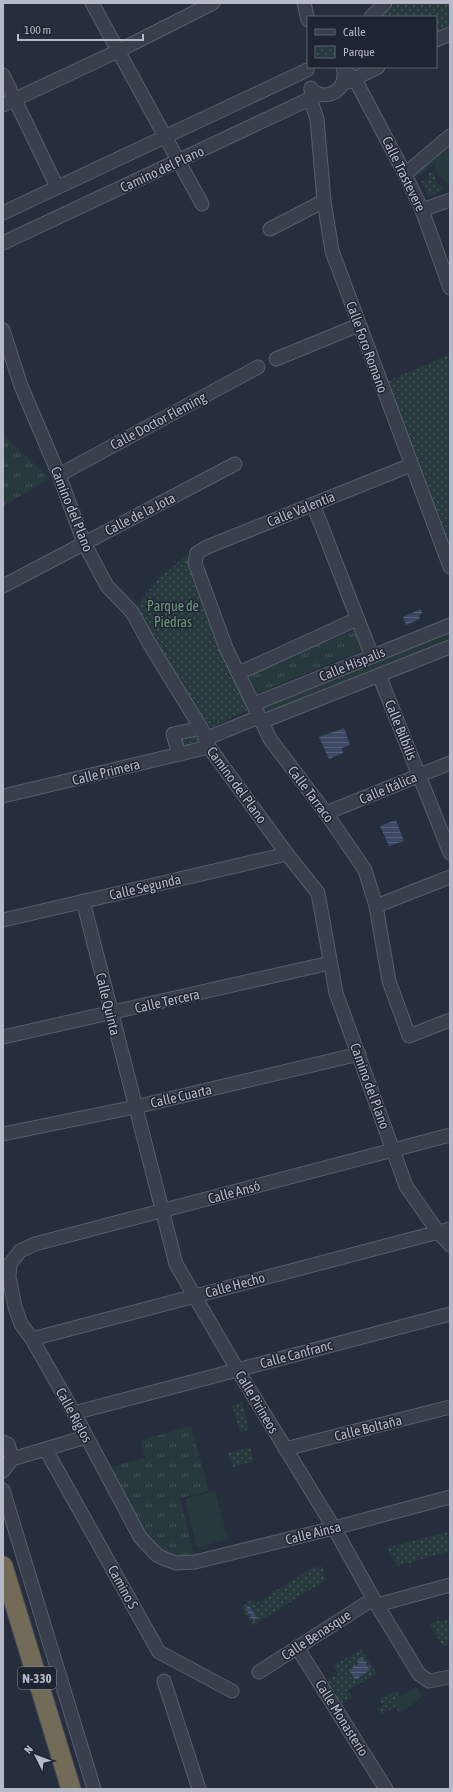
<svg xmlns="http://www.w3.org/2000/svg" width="453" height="1792" viewBox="0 0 453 1792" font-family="'Asap Condensed',sans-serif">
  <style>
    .grass { fill: url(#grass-tufts) }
    .park { fill: url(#park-dots) }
    .garden { fill: #28393e }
    .water { fill: url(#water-rules) }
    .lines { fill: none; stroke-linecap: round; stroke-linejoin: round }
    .minor-casing { stroke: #585d6b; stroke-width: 15 }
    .highway-casing { stroke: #454a58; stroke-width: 21 }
    .minor { stroke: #3a3f4d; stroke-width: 13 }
    .highway { stroke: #726b57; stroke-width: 19 }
    .labels { text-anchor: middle; stroke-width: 3; stroke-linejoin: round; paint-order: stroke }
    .shield { fill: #1f2432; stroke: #898d9b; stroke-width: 1 }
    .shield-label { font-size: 13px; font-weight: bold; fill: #b6bac8 }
    .street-label { font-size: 14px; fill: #b6bac8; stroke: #1f2432 }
    .park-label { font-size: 14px; fill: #6e977d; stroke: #1f2432 }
  </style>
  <defs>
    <pattern id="grass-tufts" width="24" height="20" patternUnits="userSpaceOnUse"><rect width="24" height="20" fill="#28393e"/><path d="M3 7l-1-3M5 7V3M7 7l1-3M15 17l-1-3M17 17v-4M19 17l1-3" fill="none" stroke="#455458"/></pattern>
    <pattern id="park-dots" width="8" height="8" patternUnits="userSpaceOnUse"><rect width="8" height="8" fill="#28393e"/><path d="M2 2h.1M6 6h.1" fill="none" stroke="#455458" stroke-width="1.8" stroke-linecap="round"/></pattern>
    <pattern id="water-rules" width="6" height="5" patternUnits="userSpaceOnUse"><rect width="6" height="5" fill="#3d4964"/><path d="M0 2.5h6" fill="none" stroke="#576179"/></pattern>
  </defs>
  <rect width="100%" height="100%" fill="#262d3d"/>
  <g class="grass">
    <polygon points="3,435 50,478 3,506"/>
    <polygon points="355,630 362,650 256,694 247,674"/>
    <path d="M 191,1426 L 209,1491 L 180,1498 L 192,1548 L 199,1557 C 176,1558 164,1559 148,1540 L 109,1467 L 145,1458 L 141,1440 Z"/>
  </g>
  <g class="park">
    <polygon points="394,3 450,3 450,28 436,34 436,17 381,17"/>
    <polygon points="433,172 438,185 441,185 443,190 428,197 421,181 429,178 428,174"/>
    <polygon points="450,354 450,552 386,382"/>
    <polygon points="188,554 211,622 250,709 211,728 201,727 132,612 159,578"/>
    <polygon points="199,731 205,745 179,754 174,734"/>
    <polygon points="242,1402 249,1430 240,1432 232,1405"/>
    <polygon points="250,1447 254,1461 233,1467 228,1453"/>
    <polygon points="450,1531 450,1563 447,1552 398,1566 386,1548"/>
    <polygon points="315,1566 318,1569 322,1566 325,1572 323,1574 327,1579 253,1626 241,1606 252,1600 255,1604"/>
    <polygon points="450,1618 450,1644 443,1646 429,1624"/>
    <polygon points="361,1649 377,1674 348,1690 352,1698 340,1705 325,1682 338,1674 333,1666"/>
    <polygon points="416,1687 422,1697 400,1713 395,1707 381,1715 377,1709 383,1705 380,1700 396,1691 400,1697"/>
  </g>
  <g class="garden">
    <polygon points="450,138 450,186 440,177 434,164 416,178 412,169"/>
    <polygon points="450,631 450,644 264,715 262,706"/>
    <polygon points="215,1491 228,1539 197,1548 185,1499"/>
    <polygon points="416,1687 422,1697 402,1711 395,1701"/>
  </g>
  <g class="water">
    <polygon points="421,609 422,613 419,616 420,619 406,625 403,617"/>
    <polygon points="344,728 350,745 342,748 343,753 329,759 319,737"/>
    <polygon points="396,820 404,841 389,846 380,826"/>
    <polygon points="249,1606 257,1618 254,1621 245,1609"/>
    <polygon points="362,1657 370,1670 355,1680 349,1670 359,1664 357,1660"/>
  </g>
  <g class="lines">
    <defs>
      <g id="minor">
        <polyline points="92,3 202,204"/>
        <polyline points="304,3 308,20"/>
        <polyline points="371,17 385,3"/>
        <polyline points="436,40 450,34"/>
        <polyline points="343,67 358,85 405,174 422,210 450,288"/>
        <polyline points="3,75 57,187"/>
        <polyline points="348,82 378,67"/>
        <polyline points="311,88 312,104 317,119 324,201 332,251 450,567"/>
        <path d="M 311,89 C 328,104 350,87 343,67"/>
        <polyline points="3,105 118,51 213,3"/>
        <polyline points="405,174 450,136"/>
        <polyline points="422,210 450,200"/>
        <polyline points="3,213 307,70"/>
        <polyline points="270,229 324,201"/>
        <polyline points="3,243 318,95"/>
        <polyline points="3,330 21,386 59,475 84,543 107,586 132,612 149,643 201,728 209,747 287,854 318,893 336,993 406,1186 438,1232 450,1245"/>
        <polyline points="276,359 359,325"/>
        <polyline points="411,465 207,547 197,553 195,563 226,648 270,739 326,813 365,870 376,906 389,981 409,1036 450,1020"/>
        <polyline points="59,475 258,367"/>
        <polyline points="313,504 372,656"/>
        <polyline points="3,586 235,464"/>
        <polyline points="239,673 357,619"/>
        <polyline points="379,675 450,853"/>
        <polyline points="254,704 450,625"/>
        <polyline points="261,722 450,647"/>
        <polyline points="205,739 259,717"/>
        <polyline points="179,754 173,734 201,728"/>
        <polyline points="3,796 209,747"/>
        <polyline points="326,813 450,763"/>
        <polyline points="83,901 176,1264 237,1369 334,1528 377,1605 419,1674 429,1681 450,1677"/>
        <polyline points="376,906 450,877"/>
        <polyline points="3,920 287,854"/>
        <polyline points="3,1037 330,963"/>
        <polyline points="3,1134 135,1107 359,1054"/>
        <polyline points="450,1135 35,1244 20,1251 10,1264 9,1277 15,1307 21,1324 32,1339 74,1413 140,1537 157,1555 165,1559 176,1563 195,1562 334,1528 450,1497"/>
        <polyline points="32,1339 450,1229"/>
        <polyline points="74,1413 450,1314"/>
        <polyline points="3,1442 8,1444 12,1459 3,1471"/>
        <polyline points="285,1449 450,1407"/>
        <polyline points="46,1450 159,1652 232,1691"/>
        <polyline points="12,1459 86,1437"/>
        <polyline points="3,1490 94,1789"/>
        <polyline points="377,1605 450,1585"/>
        <polyline points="297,1647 386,1789"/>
        <polyline points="259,1672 373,1599"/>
        <polyline points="164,1681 199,1789"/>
      </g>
      <polyline id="highway" points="3,1566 71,1789"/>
    </defs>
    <use href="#minor" class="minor-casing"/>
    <use href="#highway" class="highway-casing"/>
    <use href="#minor" class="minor"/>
    <use href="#highway" class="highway"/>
  </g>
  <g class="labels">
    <rect class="shield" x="18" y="1667" width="38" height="22" rx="3"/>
    <g class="shield-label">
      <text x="37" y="1683">N-330</text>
    </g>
    <g class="street-label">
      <text transform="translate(162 169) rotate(-25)" y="5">Camino del Plano</text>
      <text transform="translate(404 174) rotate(64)" y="5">Calle Trastevere</text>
      <text transform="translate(367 347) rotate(70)" y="5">Calle Foro Romano</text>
      <text transform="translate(158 421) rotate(-28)" y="5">Calle Doctor Fleming</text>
      <text transform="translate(72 509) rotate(68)" y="5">Camino del Plano</text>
      <text transform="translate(301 509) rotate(-22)" y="5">Calle Valentia</text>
      <text transform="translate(140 514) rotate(-27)" y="5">Calle de la Jota</text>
      <text transform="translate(352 664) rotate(-22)" y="5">Calle Hispalis</text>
      <text transform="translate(401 730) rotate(68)" y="5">Calle Bilbilis</text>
      <text transform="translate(106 772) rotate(-14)" y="5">Calle Primera</text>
      <text transform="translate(237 785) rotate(54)" y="5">Camino del Plano</text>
      <text transform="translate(388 788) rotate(-23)" y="5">Calle Itálica</text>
      <text transform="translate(311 794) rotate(53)" y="5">Calle Tarraco</text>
      <text transform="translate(145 887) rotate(-13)" y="5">Calle Segunda</text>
      <text transform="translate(167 1001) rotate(-13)" y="5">Calle Tercera</text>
      <text transform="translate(108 1004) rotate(76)" y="5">Calle Quinta</text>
      <text transform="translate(370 1086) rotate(70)" y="5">Camino del Plano</text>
      <text transform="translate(181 1096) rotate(-13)" y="5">Calle Cuarta</text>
      <text transform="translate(234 1192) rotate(-15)" y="5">Calle Ansó</text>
      <text transform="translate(235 1285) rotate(-15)" y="5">Calle Hecho</text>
      <text transform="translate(296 1354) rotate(-15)" y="5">Calle Canfranc</text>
      <text transform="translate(257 1402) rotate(59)" y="5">Calle Pirineos</text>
      <text transform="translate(74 1415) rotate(61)" y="5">Calle Riglos</text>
      <text transform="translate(368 1428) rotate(-14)" y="5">Calle Boltaña</text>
      <text transform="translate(313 1533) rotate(-14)" y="5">Calle Ainsa</text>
      <text transform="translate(123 1587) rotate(61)" y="5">Camino S</text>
      <text transform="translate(316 1635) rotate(-33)" y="5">Calle Benasque</text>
      <text transform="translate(342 1718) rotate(58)" y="5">Calle Monasterio</text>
    </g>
    <g class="park-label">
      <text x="173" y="611">Parque de<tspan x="173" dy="16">Piedras</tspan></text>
    </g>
  </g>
  <rect width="453" height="1792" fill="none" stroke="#b6bac8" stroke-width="8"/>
  <rect x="307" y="16" width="130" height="52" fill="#1f2432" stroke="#5b606e"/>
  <rect x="315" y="29" width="20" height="6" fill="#3a3f4d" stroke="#5b606e"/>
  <text x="343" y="36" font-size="12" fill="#b6bac8">Calle</text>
  <rect x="315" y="46" width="20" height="12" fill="url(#park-dots)" stroke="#5b606e"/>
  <text x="343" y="56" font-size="12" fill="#b6bac8">Parque</text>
  <g transform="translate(36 1756) rotate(312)" stroke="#1f2432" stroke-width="3" paint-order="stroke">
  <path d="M0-3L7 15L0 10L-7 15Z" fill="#b6bac8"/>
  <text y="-6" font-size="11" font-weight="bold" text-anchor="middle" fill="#b6bac8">N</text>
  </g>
  <path d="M18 34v6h125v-6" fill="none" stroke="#b6bac8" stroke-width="2"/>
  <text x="24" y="34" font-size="12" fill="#b6bac8" stroke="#1f2432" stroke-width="3" paint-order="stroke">100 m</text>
</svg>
